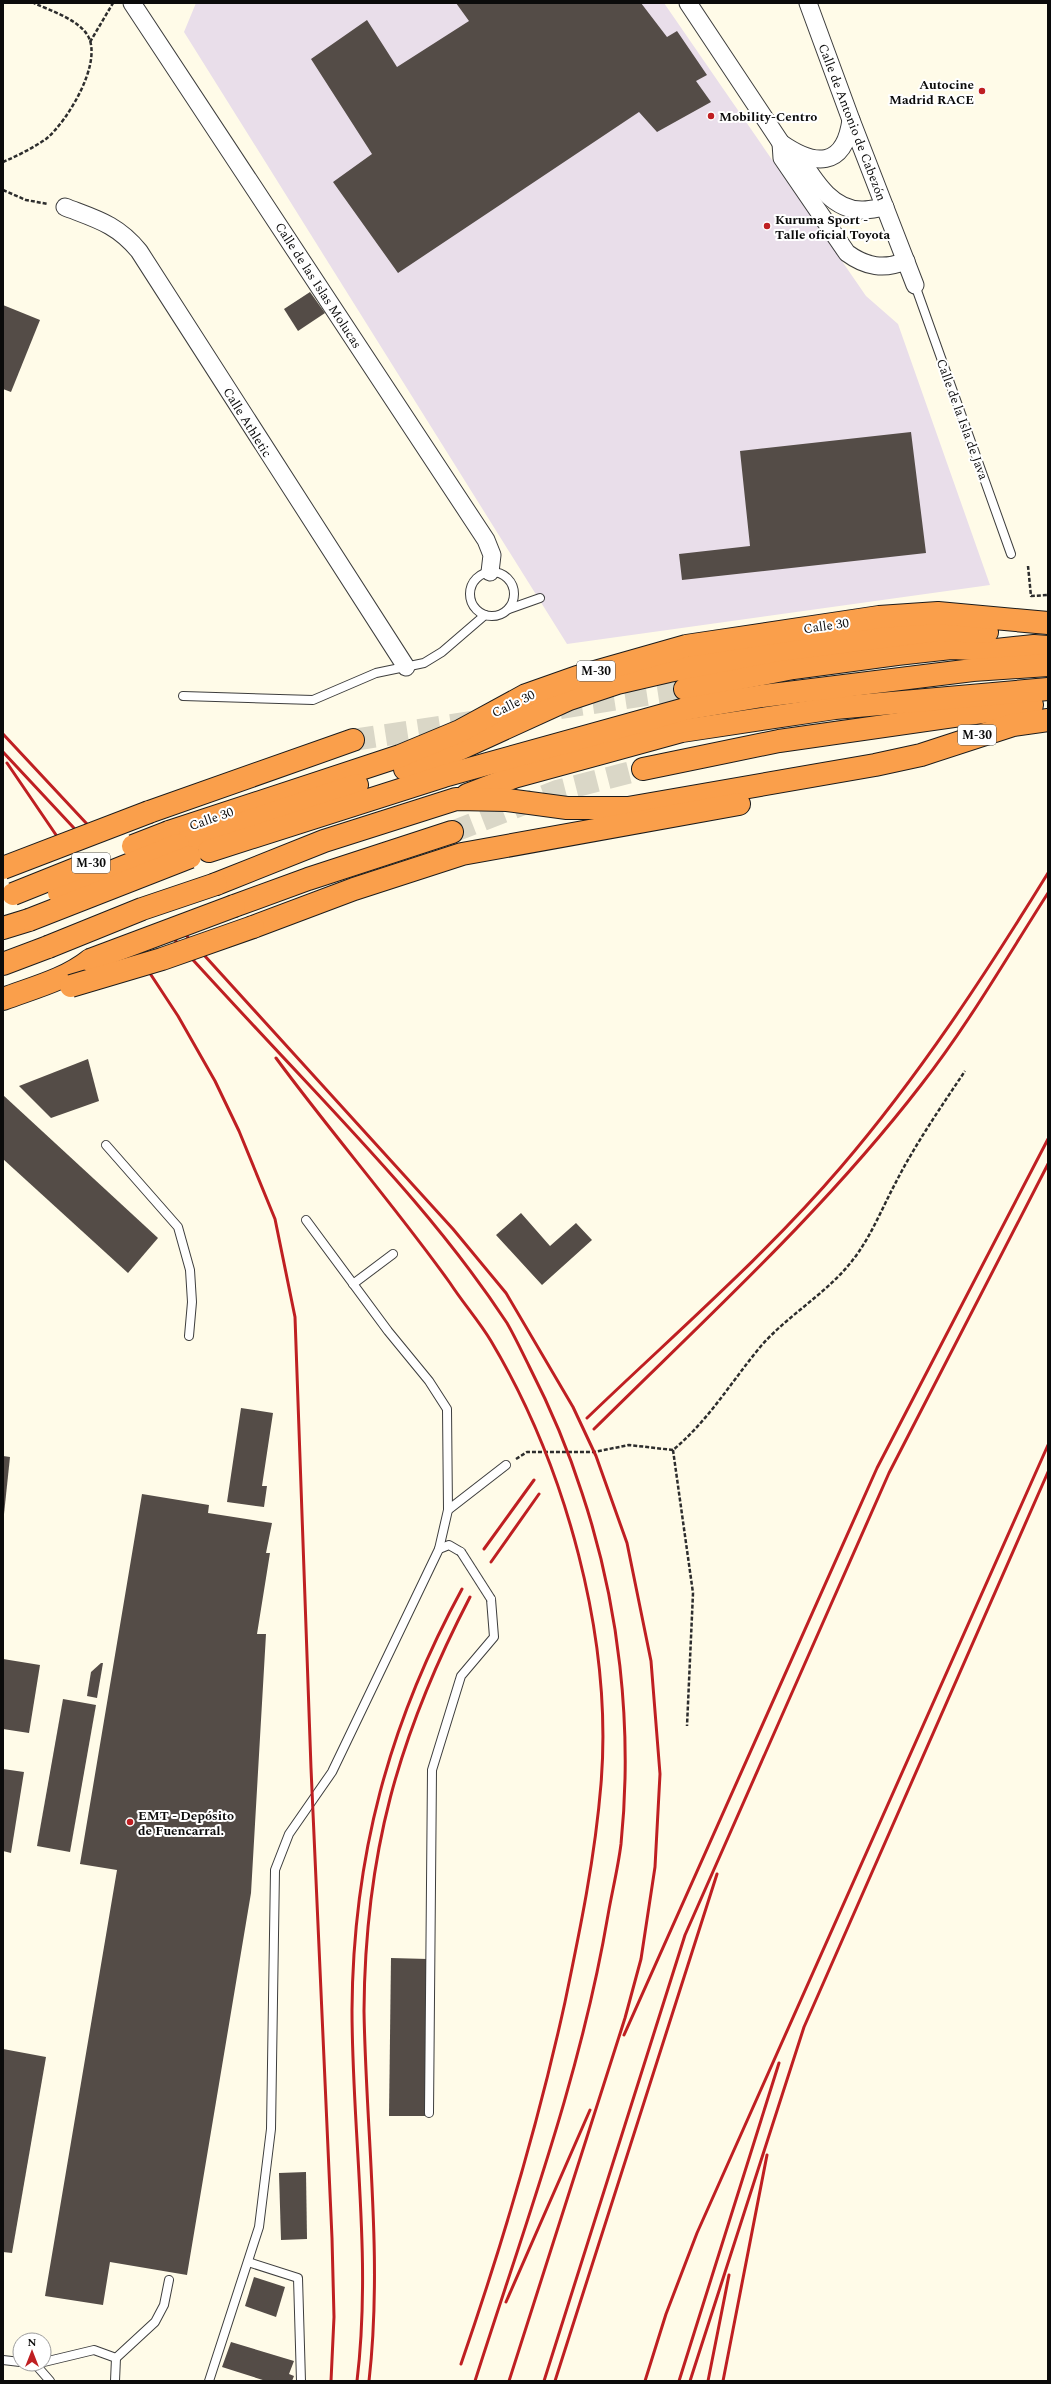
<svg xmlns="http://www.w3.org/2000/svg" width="1051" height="2384" viewBox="0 0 1051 2384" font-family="Spectral,serif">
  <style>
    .industrial { fill: #e9deea }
    .building { fill: #544c47 }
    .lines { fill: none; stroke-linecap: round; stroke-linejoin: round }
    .motorway-tunnel { stroke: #dad7c7; stroke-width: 22; stroke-dasharray: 22 11; stroke-linecap: butt }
    .service-casing { stroke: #3e3e3e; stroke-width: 10 }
    .minor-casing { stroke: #3e3e3e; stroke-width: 19 }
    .motorway-casing { stroke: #1c1c1c; stroke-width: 24 }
    .path { stroke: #2d2d2d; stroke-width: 2.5; stroke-dasharray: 4 2; stroke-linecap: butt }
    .service { stroke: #fff; stroke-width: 8 }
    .minor { stroke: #fff; stroke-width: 17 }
    .motorway { stroke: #fa9f4b; stroke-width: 22 }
    .rail { stroke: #bf1f22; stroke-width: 3 }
    .service-bridge-casing { stroke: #3e3e3e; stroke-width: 10; stroke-linecap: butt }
    .motorway-bridge-casing { stroke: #1c1c1c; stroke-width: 24; stroke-linecap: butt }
    .service-bridge { stroke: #fff; stroke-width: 8 }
    .motorway-bridge { stroke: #fa9f4b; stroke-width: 22 }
    .poi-dot { fill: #bf1f22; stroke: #fff; stroke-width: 1.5 }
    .labels { text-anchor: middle; stroke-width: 4; stroke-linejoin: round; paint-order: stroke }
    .shield { fill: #fff; stroke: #545454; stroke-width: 1 }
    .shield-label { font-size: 12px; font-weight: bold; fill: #0b0b0b }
    .poi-label { font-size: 13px; font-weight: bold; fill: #0b0b0b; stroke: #fff; text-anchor: start }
    .street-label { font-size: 13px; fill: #0b0b0b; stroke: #fff }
  </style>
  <rect width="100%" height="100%" fill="#fffbe8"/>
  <polygon class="industrial" points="196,3 664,3 866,296 898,324 990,585 567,644 184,32"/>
  <g class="building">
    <polygon points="456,3 641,3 667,37 677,31 707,75 696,81 711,102 657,132 639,112 398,273 333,182 372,154 311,59 367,20 397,67 469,21"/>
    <polygon points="310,292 325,313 298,331 284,309"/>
    <polygon points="3,305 40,320 11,392 3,389"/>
    <polygon points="911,432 926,553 682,580 679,554 750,546 740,451"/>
    <polygon points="88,1059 99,1101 51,1118 19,1086"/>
    <polygon points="3,1095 158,1238 128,1273 3,1159"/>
    <polygon points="521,1213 550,1246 576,1223 592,1240 542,1285 496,1235"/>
    <polygon points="241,1408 273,1413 262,1486 267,1486 264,1507 227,1502"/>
    <polygon points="3,1456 10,1457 4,1514 3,1514"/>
    <polygon points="142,1494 209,1505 208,1513 272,1523 266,1553 270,1553 257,1634 266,1634 251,1893 187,2275 110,2262 103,2305 45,2296 117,1870 80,1864"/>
    <polygon points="3,1659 40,1665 29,1733 3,1729"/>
    <polygon points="101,1663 103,1663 97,1698 87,1696 91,1672"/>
    <polygon points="63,1699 96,1705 70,1852 37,1846"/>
    <polygon points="3,1769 24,1772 11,1853 3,1851"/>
    <polygon points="391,1958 428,1959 426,2116 389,2116"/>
    <polygon points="3,2049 46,2057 12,2253 3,2252"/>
    <polygon points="306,2172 307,2239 281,2240 279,2173"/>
    <polygon points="254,2277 285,2287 276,2317 245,2306"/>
    <polygon points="231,2342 294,2361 289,2374 294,2376 292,2381 266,2381 222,2367"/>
  </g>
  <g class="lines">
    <g class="motorway-tunnel">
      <polyline points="560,708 685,689"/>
      <polyline points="353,740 472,722"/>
      <polyline points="452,832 557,791 643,769"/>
    </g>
    <defs>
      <g id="service">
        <polyline points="915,285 1011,554"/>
        <circle cx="492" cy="594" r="22"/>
        <polyline points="509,609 540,598"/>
        <polyline points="183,696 313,700 376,673 424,663 442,652 485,615"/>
        <polyline points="106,1145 178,1227 190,1270 192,1302 189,1336"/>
        <polyline points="306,1220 388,1331 429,1381 447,1409 448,1510"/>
        <polyline points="353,1284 393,1254"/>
        <polyline points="439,1549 448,1510 506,1465"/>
        <polyline points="429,2113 432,1770 461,1676 494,1637 491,1599"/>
        <polyline points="248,2262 298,2278 301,2381"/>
        <polyline points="116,2358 155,2322 164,2305 169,2280"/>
        <polyline points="3,2360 20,2362"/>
        <polyline points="44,2362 94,2350 116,2358 115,2381"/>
        <polyline points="36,2365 50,2381"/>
        <polyline points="209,2381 259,2227 271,2129 275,1870 289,1834 332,1772 439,1549 449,1545 461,1552"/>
      </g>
      <g id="minor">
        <polyline points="132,3 486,540 492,555 490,572"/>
        <path d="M 688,3 L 781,143 C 814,166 844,169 851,120"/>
        <polyline points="808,3 851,120 915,285"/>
        <path d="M 781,143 L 782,158 L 847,253 C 866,267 884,270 906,261"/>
        <path d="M 798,155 C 813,178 831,211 863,210 C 870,210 878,208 885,207"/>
        <path d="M 65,207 C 96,219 117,224 139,251 L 406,667"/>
      </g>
      <g id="motorway">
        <polyline points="685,689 793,668 897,654 951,648 996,650 1034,646 1048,647"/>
        <polyline points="405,769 453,752 569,699 617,683 669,671 779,650 938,630 987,632"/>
        <polyline points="643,769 779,741 1032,705"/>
        <polyline points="467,795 514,777 682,731 835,708 1048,689"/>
        <polyline points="149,812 353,740"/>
        <polyline points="169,832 400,756 460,731 526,695 577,677 686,646 879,617 938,613 1048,623"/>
        <polyline points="178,845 357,785"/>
        <polyline points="209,851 444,776 685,709 762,696 973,670 1048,665"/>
        <polyline points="216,884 324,841 456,799 507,800 567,808 628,808 875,765 921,755 1013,725 1048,720"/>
        <polyline points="234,906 308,879 452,832"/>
        <polyline points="253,927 354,889 462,854 739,804"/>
        <polyline points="3,928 29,920"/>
        <polyline points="3,964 48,947"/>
        <path d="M 3,999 C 32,988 65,980 90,960"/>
      </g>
    </defs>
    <use href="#service" class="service-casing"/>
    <use href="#minor" class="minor-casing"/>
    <use href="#motorway" class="motorway-casing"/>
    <g class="path">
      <polyline points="90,42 113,3"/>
      <path d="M 3,162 C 17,156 33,148 46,139 C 67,122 103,63 88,36 C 78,19 51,11 34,3"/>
      <polyline points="3,190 26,200 48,204"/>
      <polyline points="1028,566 1031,596 1048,595"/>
      <polyline points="673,1450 693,1593 687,1726"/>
      <path d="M 516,1459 L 527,1452 L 594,1452 L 629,1445 L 673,1450 C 709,1420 731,1382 761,1346 C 788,1315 826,1294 852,1261 C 871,1237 882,1208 896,1182 C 916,1143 941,1107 965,1071"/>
    </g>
    <use href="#service" class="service"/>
    <use href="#minor" class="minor"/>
    <use href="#motorway" class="motorway"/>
    <g class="rail">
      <polyline points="3,734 101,839"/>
      <polyline points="3,752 87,842"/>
      <polyline points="7,763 67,851"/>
      <polyline points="184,933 453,1229 506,1293 573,1407 596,1456 627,1543 651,1661 660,1774 655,1867 641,1959 625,2018 509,2381"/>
      <path d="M 174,939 C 219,989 265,1038 311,1087 C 382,1163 449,1235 507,1323 C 515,1337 522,1352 529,1366 C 550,1407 568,1449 582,1493 C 619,1604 633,1726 621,1844 C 618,1868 612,1892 608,1915 C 581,2075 524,2227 475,2381"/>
      <polyline points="134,949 178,1016 215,1081 239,1131 275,1219 295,1317 311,1768 332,2238 334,2317 331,2381"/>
      <path d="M 276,1058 C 332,1134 395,1206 450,1283 C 463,1303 479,1321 491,1341 C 566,1467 613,1638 601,1784 C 595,1858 580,1930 565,2002 C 538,2125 502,2245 461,2364"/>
      <path d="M 587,1418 C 672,1336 764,1257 841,1167 C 919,1076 985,975 1048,873"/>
      <path d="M 594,1429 C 706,1318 824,1211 921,1085 C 968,1025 1007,957 1048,893"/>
      <polyline points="484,1549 534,1480"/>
      <polyline points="491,1562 539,1494"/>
      <polyline points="624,2035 877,1468 1048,1139"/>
      <polyline points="506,2302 590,2110"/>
      <path d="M 357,2381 C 372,2257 352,2134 352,2010 C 353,1857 389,1723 462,1589"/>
      <path d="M 369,2381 C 383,2258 366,2134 364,2011 C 365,1854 398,1736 470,1597"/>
      <polyline points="544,2381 685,1935 889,1473 1048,1164"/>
      <polyline points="555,2381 717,1874"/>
      <polyline points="645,2381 666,2314 697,2233 1048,1445"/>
      <polyline points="679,2381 779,2063"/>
      <polyline points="690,2381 804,2027 1048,1472"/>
      <polyline points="708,2381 729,2275"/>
      <polyline points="723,2381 767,2155"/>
    </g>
    <defs>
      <polyline id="service-bridge" points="461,1552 491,1599"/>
      <g id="motorway-bridge">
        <polyline points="133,846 169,832"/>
        <polyline points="3,868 149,812"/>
        <polyline points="59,893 178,845"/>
        <polyline points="13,894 88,864"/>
        <polyline points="29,920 190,857"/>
        <polyline points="48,947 142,909 216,884"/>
        <polyline points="90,960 234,906"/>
        <polyline points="71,986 162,959 253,927"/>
      </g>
    </defs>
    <use href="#service-bridge" class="service-bridge-casing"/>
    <use href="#motorway-bridge" class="motorway-bridge-casing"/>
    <use href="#service-bridge" class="service-bridge"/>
    <use href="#motorway-bridge" class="motorway-bridge"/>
  </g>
  <g class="poi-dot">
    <circle cx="982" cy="91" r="4"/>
    <circle cx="711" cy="116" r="4"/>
    <circle cx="767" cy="226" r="4"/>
    <circle cx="130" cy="1822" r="4"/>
  </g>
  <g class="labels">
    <g class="shield">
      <rect x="577" y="661" width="38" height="20" rx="3"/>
      <rect x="958" y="725" width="38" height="20" rx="3"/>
      <rect x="72" y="853" width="38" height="20" rx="3"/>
    </g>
    <g class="shield-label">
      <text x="596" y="675">M-30</text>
      <text x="977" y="739">M-30</text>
      <text x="91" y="867">M-30</text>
    </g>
    <g class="poi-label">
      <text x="974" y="89" text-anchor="end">Autocine<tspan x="974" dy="15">Madrid RACE</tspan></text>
      <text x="719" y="121">Mobility-Centro</text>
      <text x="775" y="224">Kuruma Sport -<tspan x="775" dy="15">Talle oficial Toyota</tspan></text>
      <text x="138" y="1820">EMT - Depósito<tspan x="138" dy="15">de Fuencarral.</tspan></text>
    </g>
    <g class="street-label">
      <text transform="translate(853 122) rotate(69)" y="5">Calle de Antonio de Cabezón</text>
      <text transform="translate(319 285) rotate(57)" y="5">Calle de las Islas Molucas</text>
      <text transform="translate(963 419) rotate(70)" y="5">Calle de la Isla de Java</text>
      <text transform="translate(248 422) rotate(58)" y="5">Calle Athletic</text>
      <text transform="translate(826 625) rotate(-8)" y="5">Calle 30</text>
      <text transform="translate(513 703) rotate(-26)" y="5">Calle 30</text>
      <text transform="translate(211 818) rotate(-19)" y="5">Calle 30</text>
    </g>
  </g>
  <rect width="1051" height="2384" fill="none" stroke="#0b0b0b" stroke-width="8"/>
  <g transform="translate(32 2352)"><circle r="19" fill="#ffffff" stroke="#9d9d9d"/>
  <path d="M0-3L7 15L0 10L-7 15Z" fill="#bf1f22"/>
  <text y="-6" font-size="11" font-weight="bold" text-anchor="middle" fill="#0b0b0b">N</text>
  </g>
</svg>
